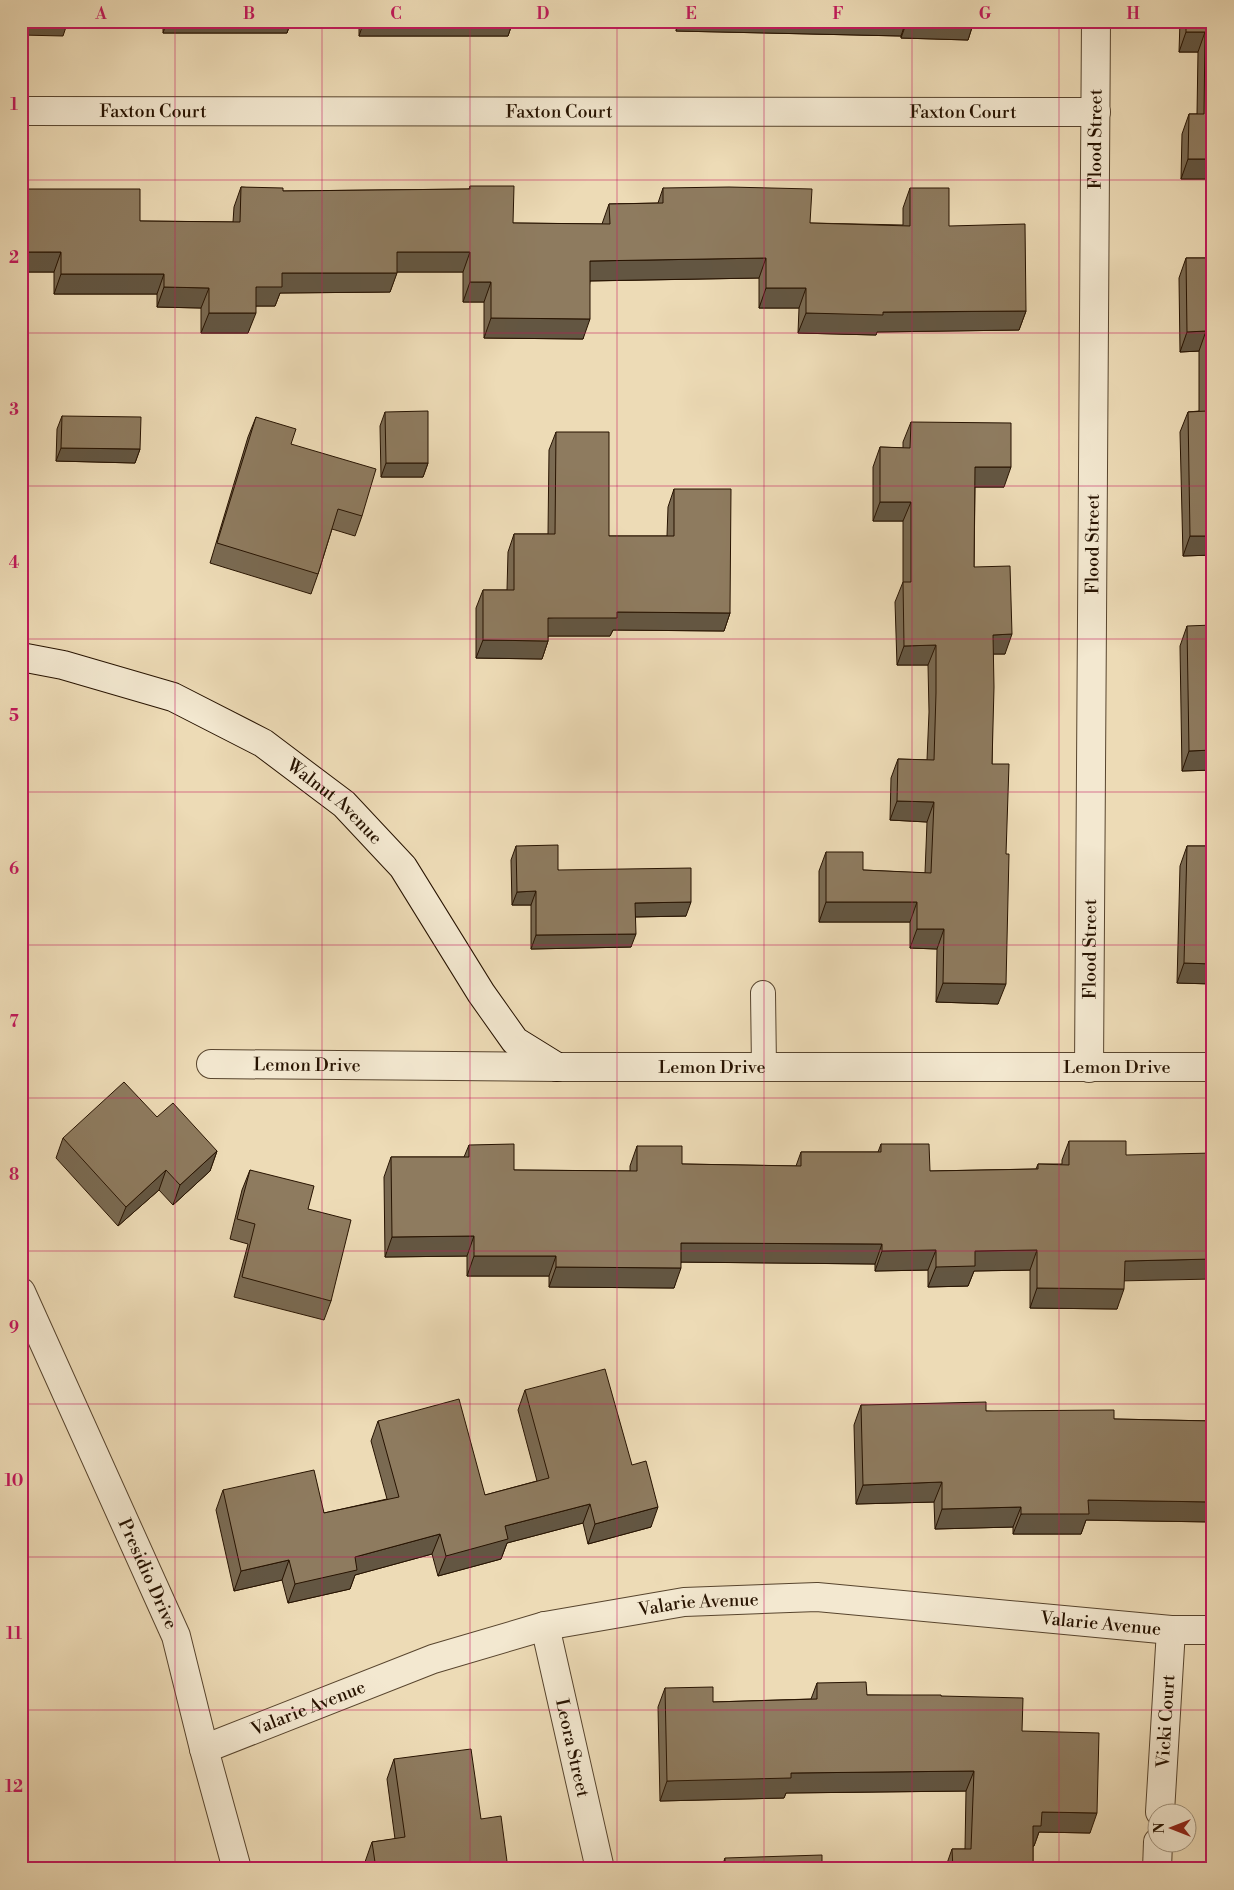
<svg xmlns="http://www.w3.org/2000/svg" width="1234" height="1890" viewBox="0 0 1234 1890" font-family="'Libre Bodoni',serif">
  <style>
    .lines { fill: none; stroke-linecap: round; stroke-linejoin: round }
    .lane-casing { stroke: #58452e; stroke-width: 26 }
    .street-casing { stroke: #58452e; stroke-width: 30 }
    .secondary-casing { stroke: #271301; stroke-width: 30 }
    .lane { stroke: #f3e8d0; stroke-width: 24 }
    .street { stroke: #f3e8d0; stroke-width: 28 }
    .secondary { stroke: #f3e8d0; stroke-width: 28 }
    .wall { fill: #7a6a52; stroke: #271301 }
    .shaded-wall { fill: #635642; stroke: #271301 }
    .building { fill: #8e7b5f; stroke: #271301 }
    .grid { fill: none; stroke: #c2185b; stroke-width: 1; stroke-opacity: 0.55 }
    .labels { text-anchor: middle; stroke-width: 4; stroke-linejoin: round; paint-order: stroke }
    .street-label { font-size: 18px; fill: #271301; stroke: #f3e8d0 }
    .neatline { fill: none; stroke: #c2185b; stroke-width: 2 }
    .grid-label { font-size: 16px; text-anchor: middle; font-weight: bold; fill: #c2185b }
  </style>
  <rect width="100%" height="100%" fill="#eddbb6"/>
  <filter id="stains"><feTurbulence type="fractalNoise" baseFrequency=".004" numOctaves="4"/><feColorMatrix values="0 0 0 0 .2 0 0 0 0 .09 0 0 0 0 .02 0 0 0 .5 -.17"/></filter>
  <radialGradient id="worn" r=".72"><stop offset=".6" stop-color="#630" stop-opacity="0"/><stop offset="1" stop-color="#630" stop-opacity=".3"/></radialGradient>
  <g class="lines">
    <defs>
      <polyline id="lane" points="763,993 764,1067"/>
      <g id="street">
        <path id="s1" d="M 21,111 L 1096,112"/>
        <path id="s2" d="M 211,1064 L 557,1067 L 1213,1067"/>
        <path id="s3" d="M 1089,1068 L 1096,21"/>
        <path id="s4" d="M 21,1292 L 176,1636 L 204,1749 L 237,1869"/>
        <path id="s5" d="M 545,1626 L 600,1869"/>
        <path id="s6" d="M 204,1749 L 433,1659 L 545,1626 L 684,1602 L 817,1597 L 1171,1630 L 1213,1630"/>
        <path id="s7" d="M 1160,1812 L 1171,1630"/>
        <polyline points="1157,1869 1158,1842"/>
      </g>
      <g id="secondary">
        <path id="s8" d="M 21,657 L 63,665 L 173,697 L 263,743 L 344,804 L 403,867 L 481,993 L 515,1041 L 557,1067"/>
      </g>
    </defs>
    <use href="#lane" class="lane-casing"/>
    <use href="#street" class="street-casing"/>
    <use href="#secondary" class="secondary-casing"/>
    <use href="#lane" class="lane"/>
    <use href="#street" class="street"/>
    <use href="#secondary" class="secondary"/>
  </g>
  <g class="wall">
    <polygon points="163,21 291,21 287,33 163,33"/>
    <polygon points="359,21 513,21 508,36 359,36"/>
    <polygon points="677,21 974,21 968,40 901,38 901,36 676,31"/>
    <polygon points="1180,21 1213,21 1213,179 1181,179 1182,134 1189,114 1197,114 1198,52 1179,52"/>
    <polygon points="470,186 513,223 602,224 609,204 658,203 663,188 810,223 903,225 903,208 910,188 949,226 1026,311 1019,330 877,332 876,335 798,333 799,308 759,308 759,278 590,281 583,339 484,338 484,302 463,302 463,272 397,272 390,292 280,293 275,306 256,306 248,333 201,333 201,308 157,307 157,294 54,294 54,272 21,272 21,189 140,221 233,222 234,207 241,187 283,191 469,189"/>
    <polygon points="1186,258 1213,258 1213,555 1183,556 1180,432 1188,412 1199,411 1199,351 1180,352 1179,278"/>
    <polygon points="385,412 428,463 423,477 381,477 380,426"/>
    <polygon points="62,416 140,449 135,463 56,461 57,429"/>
    <polygon points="256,417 291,444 362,516 355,536 332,529 318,574 311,594 210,563 248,437"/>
    <polygon points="911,422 1004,487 975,487 974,567 1005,654 993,654 992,764 998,1004 936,1002 937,949 910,948 910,922 819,922 819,871 826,852 863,870 925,873 927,822 890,820 891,778 898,759 927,760 929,712 928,665 897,665 895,602 903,582 903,521 873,521 873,467 880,447 903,448 903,442"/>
    <polygon points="556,432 609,536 667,536 668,507 674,489 730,613 724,631 613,630 610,636 548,636 548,641 542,659 476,658 476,608 483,590 507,590 508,552 514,534 548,534 549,450"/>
    <polygon points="1187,626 1213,770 1182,771 1180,646"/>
    <polygon points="516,846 558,870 686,916 635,917 631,947 531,949 531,905 512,905 511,860"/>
    <polygon points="1187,846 1213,846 1213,984 1177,983 1180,866"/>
    <polygon points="63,1138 217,1151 210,1171 173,1205 159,1190 118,1226 56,1158"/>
    <polygon points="1069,1141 1124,1280 1117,1309 1030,1308 1030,1270 974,1271 968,1286 928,1287 928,1270 875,1271 875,1264 681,1262 674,1288 549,1287 549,1276 467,1276 467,1256 385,1257 384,1177 391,1157 464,1157 469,1145 514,1170 630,1171 630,1166 637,1146 682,1164 796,1166 801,1152 878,1152 881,1144 930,1171 1036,1169 1038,1164 1062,1164 1062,1160"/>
    <polygon points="250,1170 308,1209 331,1301 324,1320 234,1297 248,1244 230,1239 242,1190"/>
    <polygon points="525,1390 632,1465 651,1527 588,1544 583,1523 507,1543 501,1559 438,1576 432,1554 355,1575 350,1589 288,1603 282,1580 234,1591 216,1510 223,1490 324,1513 387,1499 371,1441 378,1421 485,1495 537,1481 518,1410"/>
    <polygon points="861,1405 986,1411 1114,1419 1213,1421 1213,1522 1086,1520 1081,1534 1013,1534 1013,1527 935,1529 934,1502 856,1504 854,1425"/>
    <polygon points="817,1683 867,1695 941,1696 1022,1731 1090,1833 1039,1832 1034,1846 1033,1846 1033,1869 945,1869 952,1849 965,1849 966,1791 786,1793 784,1798 660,1801 658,1707 665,1688 713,1702 811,1699"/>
    <polygon points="394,1759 481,1819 508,1869 366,1869 365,1862 372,1842 395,1839 387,1779"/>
    <polygon points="725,1858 725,1869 721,1869"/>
  </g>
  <g class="shaded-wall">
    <polygon points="22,21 68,21 63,36 21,35"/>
    <polygon points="167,21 291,21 287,33 163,33"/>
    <polygon points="364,21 513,21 508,36 359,36"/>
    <polygon points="680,21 906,21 901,36 676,31"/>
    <polygon points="907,21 974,21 968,40 901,38"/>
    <polygon points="1186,32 1205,32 1198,52 1179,52"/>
    <polygon points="1188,159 1213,159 1213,179 1181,179"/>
    <polygon points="21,252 61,252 54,272 21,272"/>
    <polygon points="397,252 470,252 463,272 390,272"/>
    <polygon points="766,258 759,278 583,281 590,261"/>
    <polygon points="282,273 397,273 390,292 280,293 275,306 249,306 256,287"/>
    <polygon points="61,274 164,274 157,294 54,294"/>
    <polygon points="470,282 491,282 484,302 463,302"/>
    <polygon points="164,287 209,288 201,308 157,307"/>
    <polygon points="766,288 806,288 799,308 759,308"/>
    <polygon points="1026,311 1019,330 877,332 876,335 798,333 806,313"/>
    <polygon points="209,313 256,313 248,333 201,333"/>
    <polygon points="491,318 590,319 583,339 484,338"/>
    <polygon points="1206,331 1199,351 1180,352 1187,332"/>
    <polygon points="61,448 140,449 135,463 56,461"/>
    <polygon points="386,463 428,463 423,477 381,477"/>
    <polygon points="975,467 1011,467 1004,487 968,487"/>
    <polygon points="880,502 911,502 903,521 873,521"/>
    <polygon points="1190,536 1213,536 1213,555 1183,556"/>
    <polygon points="617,612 730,613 724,631 613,630 610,636 542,636 548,618"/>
    <polygon points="1012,634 1005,654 986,654 993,635"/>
    <polygon points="483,640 548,641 542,659 476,658"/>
    <polygon points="936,645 928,665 897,665 904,646"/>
    <polygon points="1213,750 1213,770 1182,771 1189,751"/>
    <polygon points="897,801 934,802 927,822 890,820"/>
    <polygon points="536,891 531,905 512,905 517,892"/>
    <polygon points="691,902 686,916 630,917 635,903"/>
    <polygon points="826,902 917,902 910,922 819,922"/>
    <polygon points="917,929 944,929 937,949 910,948"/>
    <polygon points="636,934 631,947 531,949 536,935"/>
    <polygon points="1184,963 1213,964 1213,984 1177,983"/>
    <polygon points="943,983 1006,984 998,1004 936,1002"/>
    <polygon points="217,1151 210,1171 173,1205 180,1185"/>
    <polygon points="166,1170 159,1190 118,1226 126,1207"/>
    <polygon points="474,1236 467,1256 385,1257 392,1237"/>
    <polygon points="681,1243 882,1244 875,1264 674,1262"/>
    <polygon points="936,1250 928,1270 875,1271 882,1251"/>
    <polygon points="1037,1250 1030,1270 974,1271 968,1286 928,1287 936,1267 975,1251"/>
    <polygon points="474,1256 556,1256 549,1276 467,1276"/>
    <polygon points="1213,1259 1213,1279 1117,1281 1125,1261"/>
    <polygon points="556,1267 681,1268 674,1288 549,1287"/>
    <polygon points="1037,1288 1124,1289 1117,1309 1030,1308"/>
    <polygon points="942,1482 934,1502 856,1504 863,1485"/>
    <polygon points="1088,1500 1213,1502 1213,1522 1086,1520 1081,1534 1013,1534 1021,1514"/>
    <polygon points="590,1504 583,1523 507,1543 501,1559 438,1576 446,1556 505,1526"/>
    <polygon points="658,1507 651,1527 588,1544 595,1524"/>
    <polygon points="1021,1507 1013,1527 935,1529 942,1509"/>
    <polygon points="440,1534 432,1554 355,1575 350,1589 288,1603 295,1584 355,1557"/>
    <polygon points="289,1560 282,1580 234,1591 241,1571"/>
    <polygon points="974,1771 966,1791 786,1793 784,1798 660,1801 667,1781 791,1773"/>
    <polygon points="1042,1812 1097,1813 1090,1833 1039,1832 1034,1846 1026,1846 1033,1826"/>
  </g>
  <g class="building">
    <polygon points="1186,21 1213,21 1213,159 1188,159 1189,114 1204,114 1205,32 1186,32"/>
    <polygon points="470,186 514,186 513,223 610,224 609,204 663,203 663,188 729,187 812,189 810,223 910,226 910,188 949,188 949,226 1025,224 1026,311 883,312 883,315 806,313 806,288 766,288 766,258 590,261 590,319 491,318 491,282 470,282 470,252 397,252 397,273 282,273 282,287 256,287 256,313 209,313 209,288 164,287 164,274 61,274 61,252 21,252 21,189 140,189 140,221 240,222 241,187 283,188 283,191 470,189"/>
    <polygon points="1186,258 1213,258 1213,536 1190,536 1188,412 1207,411 1206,331 1187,332"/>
    <polygon points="428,411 428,463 386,463 385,412"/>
    <polygon points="62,416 141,417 140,449 61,448"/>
    <polygon points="256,417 296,429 291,444 376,469 362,516 338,509 318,574 217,543"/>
    <polygon points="911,422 1011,423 1011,467 975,467 974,567 1010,566 1012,634 993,635 994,687 992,764 1009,764 1006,854 1009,854 1006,984 943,983 944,929 917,929 917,902 826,902 826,852 863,852 863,870 931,873 934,802 897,801 898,759 934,760 936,693 936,645 904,646 903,582 911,582 911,502 880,502 880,447 910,448"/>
    <polygon points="556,432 609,432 609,536 674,536 674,489 731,489 730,613 617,612 617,618 548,618 548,641 483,640 483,590 514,590 514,534 555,534"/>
    <polygon points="1213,625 1213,750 1189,751 1187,626"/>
    <polygon points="558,845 558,870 691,868 691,902 635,903 636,934 536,935 536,891 517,892 516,846"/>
    <polygon points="1187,846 1213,846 1213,964 1184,963"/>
    <polygon points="124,1082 157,1117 173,1103 217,1151 180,1185 166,1170 126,1207 63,1138"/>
    <polygon points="1069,1141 1126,1141 1126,1155 1213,1153 1213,1259 1125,1261 1124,1289 1037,1288 1037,1250 975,1251 975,1266 936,1267 936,1250 882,1251 882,1244 681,1243 681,1268 556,1267 556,1256 474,1256 474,1236 392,1237 391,1157 469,1157 469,1145 514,1144 514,1170 637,1171 637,1146 682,1146 682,1164 801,1166 801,1152 881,1152 881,1144 929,1144 930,1171 1038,1169 1038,1164 1069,1165"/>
    <polygon points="250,1170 314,1186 308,1209 351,1220 331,1301 242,1277 255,1224 237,1219"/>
    <polygon points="605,1369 632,1465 646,1461 658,1507 595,1524 590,1504 505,1526 508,1539 446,1556 440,1534 355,1557 357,1570 295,1584 289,1560 241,1571 223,1490 314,1470 324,1513 399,1497 378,1421 459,1399 485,1495 549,1478 525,1390"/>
    <polygon points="986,1402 986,1411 1114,1410 1114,1419 1213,1421 1213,1502 1088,1500 1089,1514 1021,1514 1021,1507 942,1509 942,1482 863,1485 861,1405"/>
    <polygon points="866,1682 867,1695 941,1695 941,1696 1023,1698 1022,1731 1099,1733 1097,1813 1042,1812 1041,1826 1033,1826 1033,1869 953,1869 952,1849 971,1849 974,1771 791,1773 791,1778 667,1781 665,1688 713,1687 713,1702 817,1699 817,1683"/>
    <polygon points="471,1749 481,1819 501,1816 508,1869 376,1869 372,1842 405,1837 394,1759"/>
    <polygon points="822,1855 822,1869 725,1869 725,1858"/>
  </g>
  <path class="grid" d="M 175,21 L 175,1869M 322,21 L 322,1869M 470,21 L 470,1869M 617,21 L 617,1869M 764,21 L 764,1869M 912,21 L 912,1869M 1059,21 L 1059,1869M 21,180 L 1213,180M 21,333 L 1213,333M 21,486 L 1213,486M 21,639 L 1213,639M 21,792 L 1213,792M 21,945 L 1213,945M 21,1098 L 1213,1098M 21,1251 L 1213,1251M 21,1404 L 1213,1404M 21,1557 L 1213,1557M 21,1710 L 1213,1710"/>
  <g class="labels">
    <g class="street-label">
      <text dy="6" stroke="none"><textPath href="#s1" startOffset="132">Faxton Court</textPath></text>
      <text dy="6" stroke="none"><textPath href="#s1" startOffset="538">Faxton Court</textPath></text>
      <text dy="6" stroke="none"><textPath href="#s1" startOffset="942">Faxton Court</textPath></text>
      <text dy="6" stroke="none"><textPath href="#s3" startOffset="929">Flood Street</textPath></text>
      <text dy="6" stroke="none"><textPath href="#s3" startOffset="524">Flood Street</textPath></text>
      <text dy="6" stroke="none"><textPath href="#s8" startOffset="351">Walnut Avenue</textPath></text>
      <text dy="6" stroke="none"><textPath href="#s3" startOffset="119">Flood Street</textPath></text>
      <text dy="6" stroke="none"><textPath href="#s2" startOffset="96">Lemon Drive</textPath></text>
      <text dy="6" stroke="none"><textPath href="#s2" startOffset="501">Lemon Drive</textPath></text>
      <text dy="6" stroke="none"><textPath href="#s2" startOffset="906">Lemon Drive</textPath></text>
      <text dy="6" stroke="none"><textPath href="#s4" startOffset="309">Presidio Drive</textPath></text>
      <text dy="6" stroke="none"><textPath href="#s6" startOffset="518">Valarie Avenue</textPath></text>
      <text dy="6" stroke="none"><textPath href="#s6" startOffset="922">Valarie Avenue</textPath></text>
      <text dy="6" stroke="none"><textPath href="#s6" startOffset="112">Valarie Avenue</textPath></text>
      <text dy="6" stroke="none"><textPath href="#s7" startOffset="91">Vicki Court</textPath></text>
      <text dy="6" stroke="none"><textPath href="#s5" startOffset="125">Leora Street</textPath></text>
    </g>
  </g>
  <rect width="1234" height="1890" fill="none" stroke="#eddbb6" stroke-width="55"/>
  <g transform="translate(1172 1828) rotate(270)"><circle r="24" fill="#f3e8d0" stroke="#a1937d"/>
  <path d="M0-4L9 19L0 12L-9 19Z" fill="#8f2418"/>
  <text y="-8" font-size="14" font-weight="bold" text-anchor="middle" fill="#271301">N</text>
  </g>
  <rect x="28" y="28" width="1178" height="1834" class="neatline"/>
  <g class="grid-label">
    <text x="101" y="19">A</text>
    <text x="249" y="19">B</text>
    <text x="396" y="19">C</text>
    <text x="543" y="19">D</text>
    <text x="691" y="19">E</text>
    <text x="838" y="19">F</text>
    <text x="985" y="19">G</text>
    <text x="1133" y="19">H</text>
    <text x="14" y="110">1</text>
    <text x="14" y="263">2</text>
    <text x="14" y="415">3</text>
    <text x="14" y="568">4</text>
    <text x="14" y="721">5</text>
    <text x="14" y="874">6</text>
    <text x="14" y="1027">7</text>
    <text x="14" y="1180">8</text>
    <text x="14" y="1333">9</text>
    <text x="14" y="1486">10</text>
    <text x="14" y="1639">11</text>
    <text x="14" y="1792">12</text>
  </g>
  <rect width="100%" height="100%" filter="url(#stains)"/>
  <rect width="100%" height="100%" fill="url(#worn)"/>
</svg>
